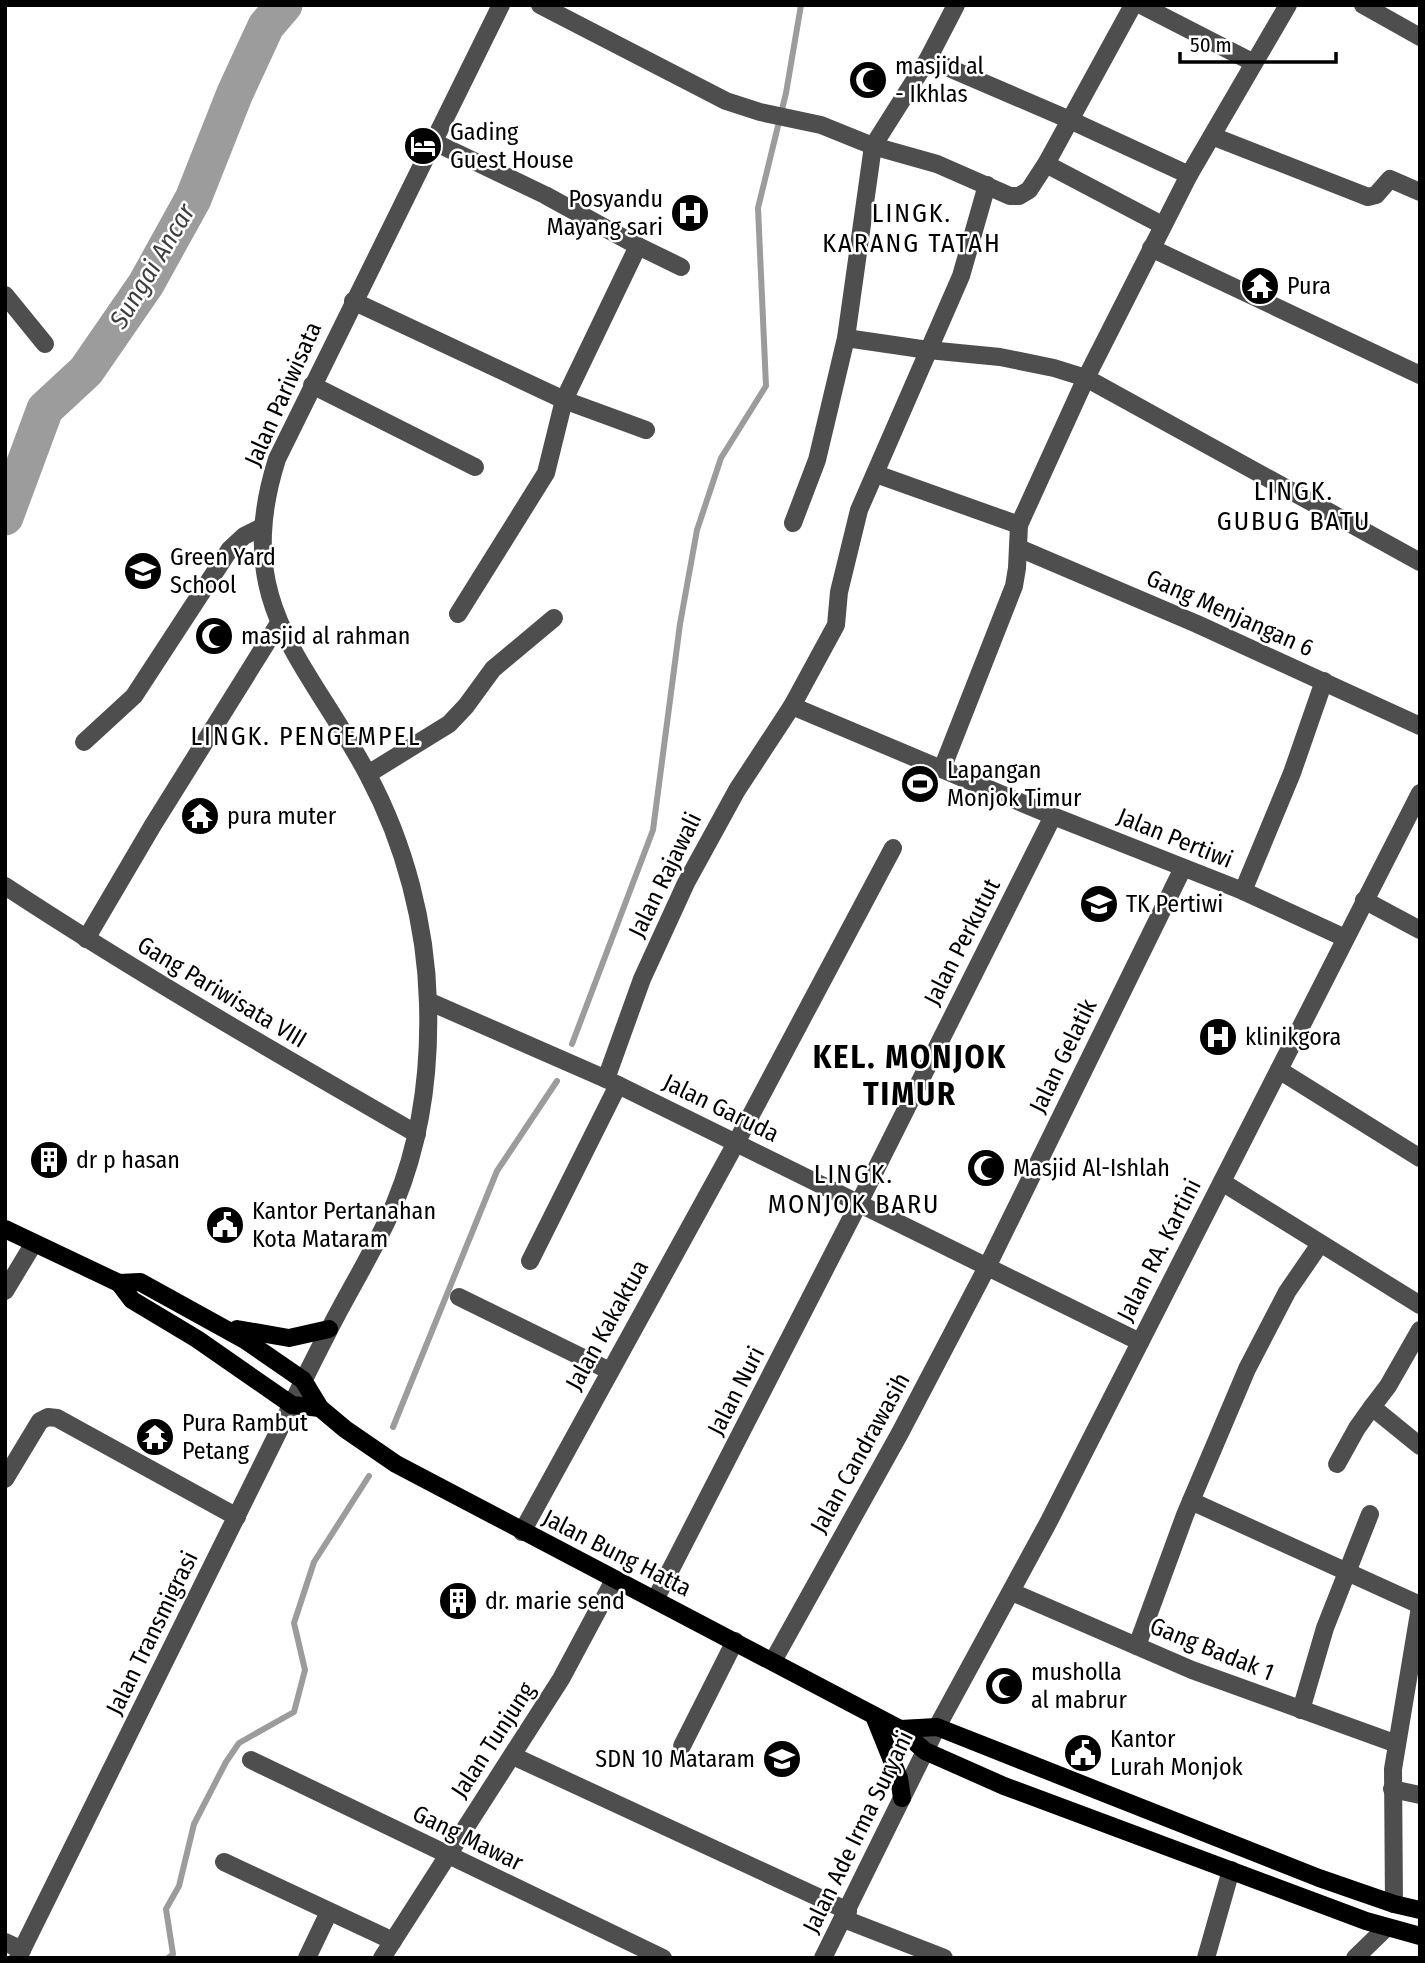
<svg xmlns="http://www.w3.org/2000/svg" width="1425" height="1963" viewBox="0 0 1425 1963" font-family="'Fira Sans Condensed',sans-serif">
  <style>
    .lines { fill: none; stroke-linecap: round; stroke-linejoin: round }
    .stream { stroke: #9c9c9c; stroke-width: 6 }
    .river { stroke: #9c9c9c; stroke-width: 37 }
    .minor { stroke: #4e4e4e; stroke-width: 18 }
    .major { stroke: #000; stroke-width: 18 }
    .labels { text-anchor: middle; stroke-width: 5; stroke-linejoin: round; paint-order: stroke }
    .poi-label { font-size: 24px; fill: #000; stroke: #fff; text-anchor: start }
    .street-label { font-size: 24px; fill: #000; stroke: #fff }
    .neighbourhood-label { font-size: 26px; letter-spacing: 2px; fill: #000; stroke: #fff }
    .water-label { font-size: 26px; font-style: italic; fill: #3d3d3d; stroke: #fff }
    .district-label { font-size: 32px; font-weight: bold; letter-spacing: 2px; fill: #000; stroke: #fff }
  </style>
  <rect width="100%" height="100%" fill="#fff"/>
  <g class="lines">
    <g class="stream">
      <polyline points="572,1044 653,830 680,624 697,530 721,458 766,386 758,208 786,93 801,5"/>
      <polyline points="393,1427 497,1171 557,1081"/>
      <polyline points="168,1958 173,1954 166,1909 179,1886 194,1824 226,1762 239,1743 294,1712 305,1670 294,1623 314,1562 369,1476"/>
    </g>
    <polyline class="river" points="5,517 45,409 86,371 146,284 193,199 235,93 266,26 284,5"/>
    <g class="minor">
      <polyline points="540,5 726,101 760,112 821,125 873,146 937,164 1010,196 1019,196 1029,190 1046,164 1133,5"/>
      <polyline points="1141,5 1254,63"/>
      <polyline points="1363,5 1420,37"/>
      <polyline points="928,59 1070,120 1189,175"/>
      <polyline points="1212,136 1368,197 1376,195 1390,179 1420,192"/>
      <polyline points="434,142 545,195 638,246 564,400 546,473 458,614"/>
      <polyline points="1046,164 1162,225"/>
      <polyline points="638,246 681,267"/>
      <polyline points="1151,248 1420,375"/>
      <polyline points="5,295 45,344"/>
      <polyline points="353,301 564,400 646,430"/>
      <polyline points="846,338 928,350 1000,357 1054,368 1086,378 1420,562"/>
      <polyline points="312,385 475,467"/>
      <polyline points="876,474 1019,525"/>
      <polyline points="793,523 817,460 846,338 873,146 928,59 956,5"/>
      <polyline points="1019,548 1197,624 1420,726"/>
      <polyline points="792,706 1053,816 1243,891 1345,938"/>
      <polyline points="84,742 134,696 230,549 244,536 262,527"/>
      <polyline points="942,769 1014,586 1017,568 1019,525 1086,378 1189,175 1288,5"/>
      <polyline points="368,774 449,724 466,706 493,669 554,618"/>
      <path d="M 5,886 C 139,974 278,1054 417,1134"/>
      <polyline points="1243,891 1292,773 1324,681"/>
      <polyline points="1364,900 1420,930"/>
      <polyline points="86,939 153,825 279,623"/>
      <polyline points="428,1001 606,1079 1140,1342"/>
      <polyline points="1279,1070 1420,1158"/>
      <polyline points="606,1079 642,979 686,883 737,790 792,706 836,625 839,592 859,510 961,276 987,185"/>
      <polyline points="1222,1182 1420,1305"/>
      <polyline points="530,1261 618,1085"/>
      <polyline points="5,1291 34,1243"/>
      <polyline points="459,1297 610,1371"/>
      <polyline points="1420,1330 1388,1386 1372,1407 1420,1446"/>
      <polyline points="1337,1464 1357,1428 1372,1407"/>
      <polyline points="5,1479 40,1421 48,1417 57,1418 237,1517"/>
      <polyline points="1191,1501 1420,1605"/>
      <polyline points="522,1532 736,1143 893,848"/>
      <polyline points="1012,1592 1192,1670 1397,1744"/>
      <polyline points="655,1600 859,1203 1053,816"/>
      <polyline points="1137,1646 1185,1515 1247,1369 1287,1292 1320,1244"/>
      <polyline points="773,1661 900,1433 987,1267 1183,868"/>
      <polyline points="1301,1710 1325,1628 1370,1514"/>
      <polyline points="682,1746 735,1641"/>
      <polyline points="513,1756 848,1911"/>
      <polyline points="251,1760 663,1958"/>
      <polyline points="1392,1789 1420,1795"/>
      <polyline points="224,1862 393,1941"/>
      <polyline points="1394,1904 1393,1769 1420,1607"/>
      <polyline points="844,1919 944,1958"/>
      <polyline points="5,1942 22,1950"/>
      <path d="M 18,1958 C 97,1796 178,1635 258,1473 C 281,1427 303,1380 327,1334 C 349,1290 376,1248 395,1203 C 421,1140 430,1071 428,1003 C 426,925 405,844 368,775 C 306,658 231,605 277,459 L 501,5"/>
      <polyline points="307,1958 329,1912"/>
      <polyline points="382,1958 561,1679 614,1580"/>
      <polyline points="823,1958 937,1727 1048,1523 1420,793"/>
      <polyline points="1206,1958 1231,1870"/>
      <polyline points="1355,1958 1386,1928"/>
    </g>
    <g class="major">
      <polyline points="5,1229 119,1283 140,1282 245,1340 303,1380 320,1408 345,1429 396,1464 900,1729 925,1751 1004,1786 1366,1921 1420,1936"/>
      <polyline points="119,1283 132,1300 197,1339 292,1405 320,1408"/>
      <polyline points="237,1329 289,1338 329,1329"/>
      <polyline points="874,1716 899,1778 902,1798"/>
      <polyline points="900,1729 937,1727 1319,1878 1394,1904 1420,1910"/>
    </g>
  </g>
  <defs>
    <symbol id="mosque-disc" viewBox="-11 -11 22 22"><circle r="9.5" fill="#000" stroke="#fff"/><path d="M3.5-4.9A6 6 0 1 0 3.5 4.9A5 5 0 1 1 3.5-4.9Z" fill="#fff"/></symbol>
    <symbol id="hotel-disc" viewBox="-11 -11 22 22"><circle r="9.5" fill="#000" stroke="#fff"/><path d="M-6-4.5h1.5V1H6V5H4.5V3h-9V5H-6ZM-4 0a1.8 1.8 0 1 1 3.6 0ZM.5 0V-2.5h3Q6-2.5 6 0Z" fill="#fff"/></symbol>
    <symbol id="hospital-disc" viewBox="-11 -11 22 22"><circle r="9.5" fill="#000" stroke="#fff"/><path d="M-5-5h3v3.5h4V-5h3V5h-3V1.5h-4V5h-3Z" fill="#fff"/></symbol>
    <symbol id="temple-disc" viewBox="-11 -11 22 22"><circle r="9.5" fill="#000" stroke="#fff"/><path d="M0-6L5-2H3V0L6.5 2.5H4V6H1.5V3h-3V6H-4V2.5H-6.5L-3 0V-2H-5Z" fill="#fff"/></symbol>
    <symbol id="school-disc" viewBox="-11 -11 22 22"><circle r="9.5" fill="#000" stroke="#fff"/><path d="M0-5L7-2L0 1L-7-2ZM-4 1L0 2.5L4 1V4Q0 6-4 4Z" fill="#fff"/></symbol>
    <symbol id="stadium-disc" viewBox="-11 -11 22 22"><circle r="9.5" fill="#000" stroke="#fff"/><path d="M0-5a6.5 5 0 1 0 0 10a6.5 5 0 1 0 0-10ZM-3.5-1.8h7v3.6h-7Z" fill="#fff"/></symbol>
    <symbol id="building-disc" viewBox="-11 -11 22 22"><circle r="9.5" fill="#000" stroke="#fff"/><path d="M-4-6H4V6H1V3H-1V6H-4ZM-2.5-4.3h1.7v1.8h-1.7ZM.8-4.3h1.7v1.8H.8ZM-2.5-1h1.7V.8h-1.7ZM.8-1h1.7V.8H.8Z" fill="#fff"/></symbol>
    <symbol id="civic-disc" viewBox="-11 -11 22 22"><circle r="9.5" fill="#000" stroke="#fff"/><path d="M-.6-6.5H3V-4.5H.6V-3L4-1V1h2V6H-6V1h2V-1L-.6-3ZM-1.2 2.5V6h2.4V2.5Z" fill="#fff"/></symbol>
  </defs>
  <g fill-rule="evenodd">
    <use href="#mosque-disc" x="846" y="58" width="44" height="44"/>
    <use href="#hotel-disc" x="401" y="124" width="44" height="44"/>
    <use href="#hospital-disc" x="668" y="191" width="44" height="44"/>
    <use href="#temple-disc" x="1238" y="264" width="44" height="44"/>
    <use href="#school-disc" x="121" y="549" width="44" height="44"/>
    <use href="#mosque-disc" x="192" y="614" width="44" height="44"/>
    <use href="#stadium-disc" x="898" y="762" width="44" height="44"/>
    <use href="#temple-disc" x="178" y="794" width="44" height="44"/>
    <use href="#school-disc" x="1077" y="882" width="44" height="44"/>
    <use href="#hospital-disc" x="1196" y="1015" width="44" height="44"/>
    <use href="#building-disc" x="27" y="1138" width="44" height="44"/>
    <use href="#mosque-disc" x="964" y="1146" width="44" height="44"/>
    <use href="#civic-disc" x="203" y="1203" width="44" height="44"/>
    <use href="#temple-disc" x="133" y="1415" width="44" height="44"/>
    <use href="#building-disc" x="436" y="1579" width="44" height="44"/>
    <use href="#mosque-disc" x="982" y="1664" width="44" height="44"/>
    <use href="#civic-disc" x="1061" y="1731" width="44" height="44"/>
    <use href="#school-disc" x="760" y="1737" width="44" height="44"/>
  </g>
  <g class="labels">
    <g class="poi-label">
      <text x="895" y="74">masjid al<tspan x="895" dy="28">- Ikhlas</tspan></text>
      <text x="450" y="140">Gading<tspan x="450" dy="28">Guest House</tspan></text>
      <text x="663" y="207" text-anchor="end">Posyandu<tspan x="663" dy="28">Mayang sari</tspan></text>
      <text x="1287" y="294">Pura</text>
      <text x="170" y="565">Green Yard<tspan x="170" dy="28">School</tspan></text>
      <text x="241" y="644">masjid al rahman</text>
      <text x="947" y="778">Lapangan<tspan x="947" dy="28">Monjok Timur</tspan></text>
      <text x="227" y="824">pura muter</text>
      <text x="1126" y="912">TK Pertiwi</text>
      <text x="1245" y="1045">klinikgora</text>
      <text x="76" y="1168">dr p hasan</text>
      <text x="1013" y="1176">Masjid Al-Ishlah</text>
      <text x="252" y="1219">Kantor Pertanahan<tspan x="252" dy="28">Kota Mataram</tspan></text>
      <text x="182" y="1431">Pura Rambut<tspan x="182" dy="28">Petang</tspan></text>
      <text x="485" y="1609">dr. marie send</text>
      <text x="1031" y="1680">musholla<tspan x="1031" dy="28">al mabrur</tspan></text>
      <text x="1110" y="1747">Kantor<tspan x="1110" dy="28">Lurah Monjok</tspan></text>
      <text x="755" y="1767" text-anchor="end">SDN 10 Mataram</text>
    </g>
    <g class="street-label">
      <text transform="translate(283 394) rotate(-66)" y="8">Jalan Pariwisata</text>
      <text transform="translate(1230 613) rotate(24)" y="8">Gang Menjangan 6</text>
      <text transform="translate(1175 838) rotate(22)" y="8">Jalan Pertiwi</text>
      <text transform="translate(665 875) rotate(-64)" y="8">Jalan Rajawali</text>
      <text transform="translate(962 942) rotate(-63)" y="8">Jalan Perkutut</text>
      <text transform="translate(222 992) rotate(31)" y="8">Gang Pariwisata VIII</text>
      <text transform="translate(1063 1056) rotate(-64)" y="8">Jalan Gelatik</text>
      <text transform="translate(721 1108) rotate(26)" y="8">Jalan Garuda</text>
      <text transform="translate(1159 1250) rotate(-63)" y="8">Jalan RA. Kartini</text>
      <text transform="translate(607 1325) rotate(-61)" y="8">Jalan Kakaktua</text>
      <text transform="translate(736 1391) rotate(-63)" y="8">Jalan Nuri</text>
      <text transform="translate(860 1453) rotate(-61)" y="8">Jalan Candrawasih</text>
      <text transform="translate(617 1553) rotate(27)" y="8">Jalan Bung Hatta</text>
      <text transform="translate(152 1633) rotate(-64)" y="8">Jalan Transmigrasi</text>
      <text transform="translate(1212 1649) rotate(22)" y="8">Gang Badak 1</text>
      <text transform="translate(493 1740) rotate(-57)" y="8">Jalan Tunjung</text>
      <text transform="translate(858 1832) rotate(-64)" y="8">Jalan Ade Irma Suryani</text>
      <text transform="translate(468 1838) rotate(26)" y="8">Gang Mawar</text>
    </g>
    <g class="neighbourhood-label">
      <text x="912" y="222">LINGK.<tspan x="912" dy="30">KARANG TATAH</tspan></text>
      <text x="1294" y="500">LINGK.<tspan x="1294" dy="30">GUBUG BATU</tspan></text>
      <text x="306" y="745">LINGK. PENGEMPEL</text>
      <text x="854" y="1183">LINGK.<tspan x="854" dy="30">MONJOK BARU</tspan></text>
    </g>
    <g class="water-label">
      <text transform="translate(152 266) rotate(-59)" y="9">Sungai Ancar</text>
    </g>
    <g class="district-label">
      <text x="910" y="1068">KEL. MONJOK<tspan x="910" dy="37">TIMUR</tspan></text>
    </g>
  </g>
  <rect width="1425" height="1963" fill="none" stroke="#000000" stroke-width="14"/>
  <path d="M1180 52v10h156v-10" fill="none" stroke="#000000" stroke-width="3.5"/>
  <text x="1190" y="52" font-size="21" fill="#000000" stroke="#ffffff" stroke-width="5" paint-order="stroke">50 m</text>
</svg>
